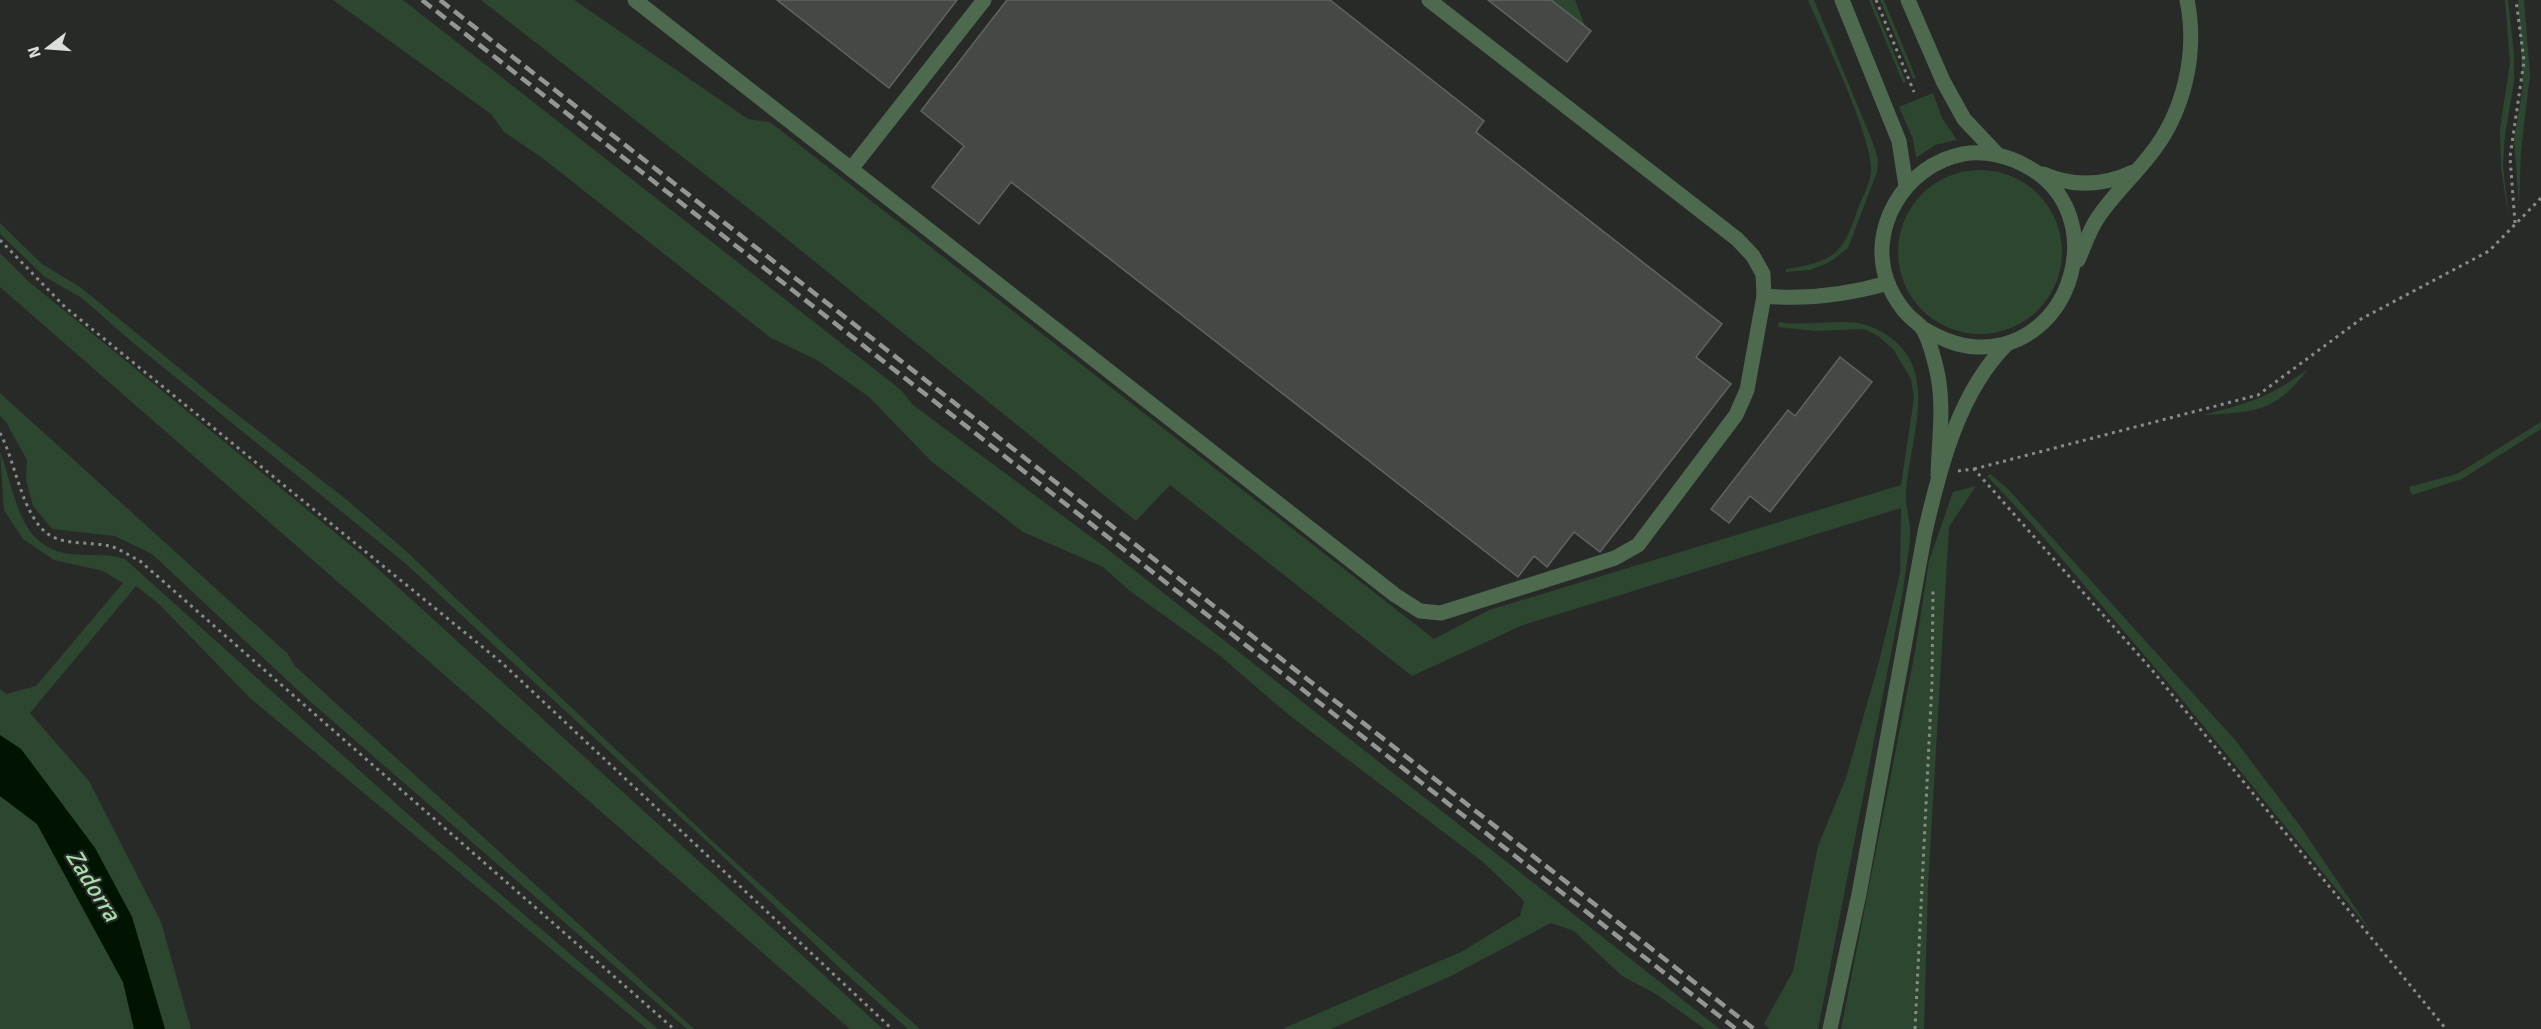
<svg xmlns="http://www.w3.org/2000/svg" width="2541" height="1029" viewBox="0 0 2541 1029" font-family="Signika,sans-serif">
  <style>
    .green { fill: #2d462f }
    .water { fill: #001501 }
    .building { fill: #454845; stroke: #606461; stroke-width: 1.5 }
    .lines { fill: none; stroke-linecap: round; stroke-linejoin: round }
    .path { stroke: #898b89; stroke-width: 3; stroke-dasharray: 3 4.5; stroke-linecap: butt }
    .minor { stroke: #4d6a4f; stroke-width: 15 }
    .rail { stroke: #949694; stroke-width: 4.5; stroke-dasharray: 12 6; stroke-linecap: butt }
    .labels { text-anchor: middle; stroke-width: 4.5; stroke-linejoin: round; paint-order: stroke }
    .water-label { font-size: 24px; font-style: italic; fill: #a9dfad; stroke: #272a27 }
  </style>
  <rect width="100%" height="100%" fill="#272a27"/>
  <g class="green">
    <polygon points="333,0 403,0 901,390 913,405 1106,548 1720,1029 1705,1029 1656,994 1622,976 1574,931 1551,923 1451,976 1331,1029 1282,1029 1463,951 1520,916 1524,901 1483,862 1289,715 1218,654 1130,591 1103,567 1023,532 931,461 869,397 817,360 771,338 541,157 504,132 491,114"/>
    <path d="M 481,0 L 574,0 L 748,119 L 770,122 L 1434,639 L 1489,610 L 1901,485 L 1914,398 L 1911,379 L 1893,349 L 1877,335 L 1864,329 L 1815,331 L 1778,327 L 1779,322 C 1807,327 1846,317 1869,326 C 1947,357 1910,432 1906,492 C 1905,507 1911,521 1910,536 C 1909,554 1905,573 1903,591 L 1818,1029 L 1770,1029 L 1764,1024 L 1793,971 L 1818,846 L 1846,778 L 1880,658 L 1900,573 L 1901,508 L 1523,625 L 1412,676 L 1170,485 L 1136,521 L 757,215 Z"/>
    <polygon points="1551,0 1575,0 1585,26"/>
    <path d="M 1808,0 L 1814,0 L 1873,143 L 1878,159 L 1877,172 L 1848,248 L 1830,262 L 1810,270 L 1786,272 L 1786,269 C 1832,262 1843,255 1857,211 C 1861,199 1870,185 1871,172 C 1874,139 1823,36 1808,0 Z"/>
    <polygon points="1869,0 1872,0 1906,82 1903,83"/>
    <polygon points="1880,0 1884,0 1916,78 1913,79"/>
    <polygon points="2505,0 2508,0 2514,54 2514,82 2505,135 2503,165 2509,220 2501,168 2500,129 2510,63"/>
    <polygon points="2518,0 2524,0 2530,75 2521,150 2519,205 2514,141 2523,86"/>
    <polygon points="1933,93 1942,118 1957,140 1935,145 1916,158 1913,139 1899,107"/>
    <circle cx="1980" cy="252" r="82"/>
    <polygon points="0,223 42,264 80,287 211,394 347,500 406,551 721,849 920,1029 908,1029 845,973 716,850 405,563 132,342 82,298 45,277 0,234"/>
    <polygon points="0,253 27,280 366,558 883,1029 850,1029 0,287"/>
    <path d="M 2308,369 C 2276,412 2255,412 2203,415 C 2249,403 2270,397 2308,369 Z"/>
    <polygon points="0,393 287,653 295,666 694,1029 687,1029 304,696 152,554 115,536 52,529 33,506 26,480 27,460 6,422 0,416"/>
    <polygon points="2541,422 2541,429 2462,479 2412,495 2409,487 2457,474"/>
    <path d="M 0,452 C 16,492 17,547 70,554 C 89,556 107,553 125,559 L 430,834 L 658,1029 L 647,1029 L 250,698 L 159,604 L 136,586 L 30,713 L 89,781 L 161,922 L 191,1029 L 165,1029 L 132,917 L 95,848 L 21,749 L 0,735 L 0,689 L 6,694 L 36,686 L 123,583 L 103,571 L 54,560 L 23,539 L 4,510 Z"/>
    <polygon points="1990,474 2008,489 2236,741 2303,830 2373,934 2175,691 2032,524 1987,476"/>
    <polygon points="1976,486 1949,527 1928,887 1924,1029 1841,1029 1915,652 1929,561 1953,492"/>
    <polygon points="0,796 37,824 123,982 134,1029 0,1029"/>
  </g>
  <polygon class="water" points="0,735 21,749 95,848 132,917 165,1029 134,1029 123,982 37,824 0,796"/>
  <g class="building">
    <polygon points="777,0 957,0 889,88"/>
    <polygon points="1007,0 1330,0 1484,121 1476,132 1722,324 1696,357 1731,384 1600,552 1574,532 1547,567 1534,556 1518,577 1011,182 979,224 932,187 964,146 921,111"/>
    <polygon points="1488,0 1551,0 1591,31 1567,62"/>
    <polygon points="1840,357 1872,382 1770,512 1750,496 1729,523 1711,509 1788,410 1795,416"/>
  </g>
  <g class="lines">
    <g class="path">
      <polyline points="1876,0 1914,92"/>
      <polyline points="2515,223 2510,157 2524,61 2516,0"/>
      <polyline points="0,240 65,307 501,662 892,1029"/>
      <path d="M 0,433 C 16,462 22,519 51,536 C 67,545 93,542 110,546 C 120,549 130,556 140,561 L 674,1029"/>
      <polyline points="1974,469 2258,395 2361,319 2489,251 2541,198"/>
      <polyline points="1958,471 1974,469 2152,670 2446,1029"/>
      <polyline points="1915,1029 1932,682 1933,590"/>
    </g>
    <g class="minor">
      <polyline points="635,0 851,169"/>
      <polyline points="984,0 851,169 1395,595 1420,611 1441,613 1615,558 1638,545 1736,415 1747,390 1764,296 1763,274 1753,256 1737,239 1429,0"/>
      <polyline points="1842,0 1899,141 1906,186"/>
      <polyline points="1908,0 1943,81 1964,119 1997,154"/>
      <path d="M 2043,174 C 2073,187 2103,186 2133,172"/>
      <path d="M 2078,260 C 2084,247 2089,231 2097,219 C 2112,196 2133,177 2150,155 C 2184,113 2198,53 2187,0"/>
      <path d="M 1764,296 C 1807,300 1846,295 1888,283"/>
      <path d="M 1922,328 C 1940,338 1956,346 1977,347 C 2073,351 2113,214 2028,167 C 2009,156 1985,150 1963,154 C 1905,165 1865,230 1889,286 C 1894,297 1900,307 1909,316 C 1913,320 1919,324 1922,328 C 1929,338 1933,355 1936,367 C 1945,402 1939,439 1938,475"/>
      <path d="M 1830,1029 L 1859,894 L 1925,532 C 1940,467 1959,391 2008,343"/>
    </g>
    <g class="rail">
      <polyline points="422,0 1736,1029"/>
      <polyline points="440,0 1754,1029"/>
    </g>
  </g>
  <g class="labels">
    <g class="water-label">
      <text transform="translate(93 885) rotate(58)" y="8">Zadorra</text>
    </g>
  </g>
  <g transform="translate(48 48) rotate(253)" stroke="#272a27" stroke-width="4.5" paint-order="stroke">
  <path d="M0-4.5L10 22L0 15L-10 22Z" fill="#dcdedc"/>
  <text y="-9" font-size="16" font-weight="bold" text-anchor="middle" fill="#dcdedc">N</text>
  </g>
</svg>
